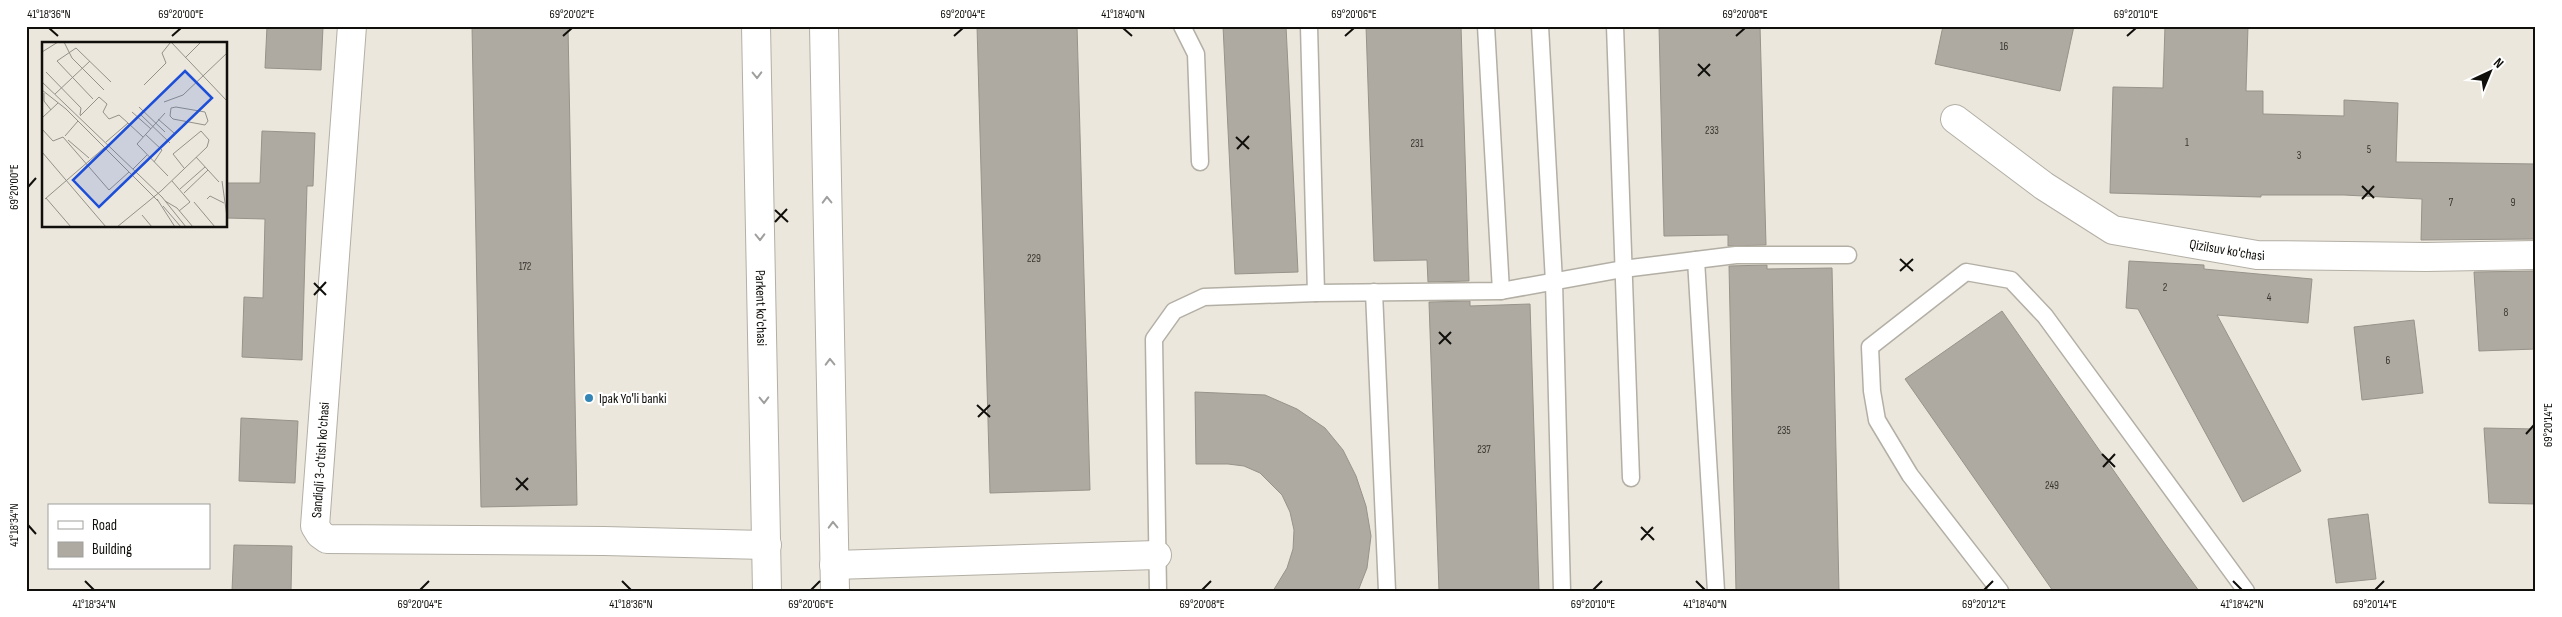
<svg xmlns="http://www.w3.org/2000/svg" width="2562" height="617" viewBox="0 0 2562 617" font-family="'Sofia Sans Condensed',sans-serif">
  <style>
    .building { fill: #aeaaa1; stroke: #97938a }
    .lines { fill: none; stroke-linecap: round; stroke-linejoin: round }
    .lane-casing { stroke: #b3afa5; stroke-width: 19 }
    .street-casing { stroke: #b3afa5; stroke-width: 30 }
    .primary-casing { stroke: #b3afa5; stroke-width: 30 }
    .lane { stroke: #fff; stroke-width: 16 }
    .street { stroke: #fff; stroke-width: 28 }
    .primary { stroke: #fff; stroke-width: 28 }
    .oneway { stroke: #9f9f9d }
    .ticks { fill: none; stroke: #100f0b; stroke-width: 2 }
    .poi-dot { fill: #3485b6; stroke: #fff; stroke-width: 2 }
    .labels { text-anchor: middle; stroke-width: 4.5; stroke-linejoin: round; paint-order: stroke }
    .number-label { font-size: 11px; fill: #383630 }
    .street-label { font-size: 14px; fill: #100f0b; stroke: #fff }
    .poi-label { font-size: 14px; fill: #100f0b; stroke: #fff; text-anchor: start }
    .inset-road { fill: none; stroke: #939189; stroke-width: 1 }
    .view { fill: #1d4ed8; fill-opacity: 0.15; stroke: #1d4ed8; stroke-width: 2.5 }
    .inset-edge { fill: none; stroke: #100f0b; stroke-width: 2.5 }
    .neatline { fill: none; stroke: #100f0b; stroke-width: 2 }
    .ticks-label { font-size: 12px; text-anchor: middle; fill: #100f0b }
  </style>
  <rect width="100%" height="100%" fill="#ebe7dd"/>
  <g class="building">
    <polygon points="267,26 323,27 321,70 265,68"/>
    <polygon points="472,26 568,26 577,505 481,507"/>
    <polygon points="977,26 1077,26 1090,490 990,493"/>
    <polygon points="1223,26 1286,26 1298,272 1235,274"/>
    <polygon points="1366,26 1461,26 1469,281 1428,282 1427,260 1374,261"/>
    <polygon points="1659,26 1760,26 1766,245 1728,246 1728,235 1664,236"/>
    <polygon points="1943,26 2074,26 2060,91 1935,64"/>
    <polygon points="2165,26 2248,26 2246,91 2263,91 2263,114 2344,116 2344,100 2398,103 2396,162 2536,164 2536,239 2421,240 2422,199 2344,195 2261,195 2261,197 2110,193 2113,87 2163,88"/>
    <polygon points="262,131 315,133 313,186 307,186 302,360 242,357 244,297 263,298 265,219 226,218 226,183 260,183"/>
    <polygon points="2129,261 2204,265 2204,269 2312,279 2308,323 2217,315 2301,471 2243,502 2138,309 2126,308"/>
    <polygon points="1767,265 1767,269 1832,268 1839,591 1736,591 1729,266"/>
    <polygon points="2536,271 2536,349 2479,351 2474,272"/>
    <polygon points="1470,301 1470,306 1530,304 1539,591 1439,591 1429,302"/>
    <polygon points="2002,311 2165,544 2199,591 2053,591 1905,379"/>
    <polygon points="2414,320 2423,393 2362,400 2354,327"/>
    <polygon points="1195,392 1265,395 1297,409 1325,428 1343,450 1356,476 1366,506 1371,536 1367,568 1358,591 1273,591 1287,568 1293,549 1294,530 1290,512 1282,495 1260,473 1244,466 1228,464 1196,464"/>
    <polygon points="241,418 298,421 295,483 239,481"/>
    <polygon points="2484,428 2536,429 2536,504 2489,503"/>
    <polygon points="2368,514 2376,579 2336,583 2328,519"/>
    <polygon points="234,545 292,546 291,591 232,591"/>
  </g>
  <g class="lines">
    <defs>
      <g id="lane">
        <polyline points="1182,26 1196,54 1200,162"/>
        <polyline points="1309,26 1316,293"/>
        <polyline points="1486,26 1501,291"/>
        <polyline points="1540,26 1554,282 1562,591"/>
        <polyline points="1615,26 1631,478"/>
        <polyline points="1696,260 1716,591"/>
        <polyline points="1374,292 1387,591"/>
        <polyline points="1158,591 1154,339 1174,311 1204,297 1316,293 1501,291 1623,269 1736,255 1848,255"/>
        <polyline points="2000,591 1910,475 1877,420 1872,391 1870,347 1966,272 2011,280 2045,316 2246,591"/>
      </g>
      <g id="street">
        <polyline points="352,26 315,526 320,534 327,539 604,541 767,545"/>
        <path id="s1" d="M 1955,119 L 2044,186 L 2113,230 L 2257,255 L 2426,257 L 2536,255"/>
        <polyline points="834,565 1157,555"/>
      </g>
      <g id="primary">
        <path id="s2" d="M 756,26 L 767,591"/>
        <polyline points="824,26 835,591"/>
      </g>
    </defs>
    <use href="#lane" class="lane-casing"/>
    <use href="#street" class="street-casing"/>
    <use href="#primary" class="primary-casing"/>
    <use href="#lane" class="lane"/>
    <use href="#street" class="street"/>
    <use href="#primary" class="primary"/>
  </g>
  <defs><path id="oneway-chevron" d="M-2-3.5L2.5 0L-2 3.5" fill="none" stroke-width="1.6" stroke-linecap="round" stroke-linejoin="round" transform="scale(1.25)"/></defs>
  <g class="oneway">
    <use href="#oneway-chevron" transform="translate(757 75) rotate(89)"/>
    <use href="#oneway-chevron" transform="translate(827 200) rotate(-91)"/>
    <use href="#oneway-chevron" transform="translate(760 237) rotate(89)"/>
    <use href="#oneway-chevron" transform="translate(830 362) rotate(-91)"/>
    <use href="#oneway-chevron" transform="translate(764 400) rotate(89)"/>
    <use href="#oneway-chevron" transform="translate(833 525) rotate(-91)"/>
  </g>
  <path class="ticks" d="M 49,28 L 58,36M 1123,28 L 1132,36M 172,36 L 181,28M 563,36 L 572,28M 954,36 L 963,28M 1345,36 L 1354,28M 1736,36 L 1745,28M 2127,36 L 2136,28M 1698,64 L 1710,76M 1698,76 L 1710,64M 1236,137 L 1249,149M 1237,149 L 1249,136M 2362,186 L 2374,198M 28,187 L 36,178M 2362,199 L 2374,186M 775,210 L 788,222M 775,222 L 787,209M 1900,259 L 1913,271M 1900,271 L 1913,259M 314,283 L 326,295M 314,295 L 326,282M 1439,332 L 1451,344M 1439,344 L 1451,332M 977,405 L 990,417M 978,417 L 990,405M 2526,434 L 2534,425M 2102,454 L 2115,467M 2103,467 L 2115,454M 516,478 L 528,490M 516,490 L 528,478M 28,525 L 36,534M 1641,527 L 1654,540M 1641,540 L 1653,527M 85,581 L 94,590M 622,581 L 631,590M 1696,581 L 1705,590M 2233,581 L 2242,590M 420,590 L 429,581M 811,590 L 820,581M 1202,590 L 1211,581M 1593,590 L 1602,581M 1984,590 L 1993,581M 2375,590 L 2384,581"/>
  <circle class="poi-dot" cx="589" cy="398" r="5"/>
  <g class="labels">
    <g class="number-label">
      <text x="2004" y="50">16</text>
      <text x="1712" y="134">233</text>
      <text x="2187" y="146">1</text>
      <text x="1417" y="147">231</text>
      <text x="2369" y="153">5</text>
      <text x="2299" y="159">3</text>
      <text x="2451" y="206">7</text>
      <text x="2513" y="206">9</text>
      <text x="1034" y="262">229</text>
      <text x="525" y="270">172</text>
      <text x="2165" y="291">2</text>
      <text x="2269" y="301">4</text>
      <text x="2506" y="316">8</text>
      <text x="2388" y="364">6</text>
      <text x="1784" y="434">235</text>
      <text x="1484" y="453">237</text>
      <text x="2052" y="489">249</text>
    </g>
    <g class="street-label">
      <text dy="5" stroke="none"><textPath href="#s1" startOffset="309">Qizilsuv ko'chasi</textPath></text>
      <text dy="5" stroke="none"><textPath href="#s2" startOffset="282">Parkent ko'chasi</textPath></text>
      <text transform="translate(320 460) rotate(-86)" y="5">Sandiqli 3-o'tish ko'chasi</text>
    </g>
    <g class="poi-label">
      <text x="599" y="403">Ipak Yo'li banki</text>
    </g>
  </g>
  <g transform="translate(42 42)">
    <rect width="185" height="185" fill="#ebe7dd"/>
    <path class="inset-road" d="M 22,0 L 30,16 L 62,48M 129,0 L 185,59M 0,10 L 16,0M 143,16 L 159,0M 4,30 L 39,66 L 38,73M 0,40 L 120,155 L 144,185M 102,43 L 124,21 L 120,11 L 128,1M 0,48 L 24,67 L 116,159M 2,51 L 2,59 L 9,68M 13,52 L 48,19M 51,57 L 15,19 L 34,6 L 69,40M 122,60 L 141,53 L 185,11M 97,65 L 123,90M 134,65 L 163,70 L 166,79 L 163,83 L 131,77 L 128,74 L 129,66 ZM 90,70 L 109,87M 123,71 L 95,102 L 126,134M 98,72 L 128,101M 38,74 L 57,55 L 65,62 L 61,70 L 67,77 L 77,73 L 86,81M 0,76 L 16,61M 116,77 L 132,91M 0,87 L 11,99 L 21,95 L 67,148 L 87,130M 103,92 L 120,108 L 112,120M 23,94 L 36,79M 26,98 L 47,116M 64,100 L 86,81 L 101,95M 0,110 L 64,185M 154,115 L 177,140M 91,127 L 105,113M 130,139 L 148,160 L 137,169M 180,139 L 185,175M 138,147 L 163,125M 142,151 L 166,128M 4,156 L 29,185M 3,157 L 62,106M 115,157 L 133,185M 165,157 L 168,154 L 182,161M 123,159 L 135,166 L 151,185M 152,160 L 173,185M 121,164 L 139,185M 100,173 L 110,185M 75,185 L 119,149 L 165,105 L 167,98 L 159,89 L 131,112 L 142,126"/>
    <path class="view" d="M 143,29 L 170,56 L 57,165 L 31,138 Z"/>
    <rect width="185" height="185" class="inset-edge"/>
  </g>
  <rect width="2562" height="617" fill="none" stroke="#ffffff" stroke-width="55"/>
  <rect x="48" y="504" width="162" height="65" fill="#ffffff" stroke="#9f9f9d"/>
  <rect x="58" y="521" width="25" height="8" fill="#ffffff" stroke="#9f9f9d"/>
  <text x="92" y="530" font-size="15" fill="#100f0b">Road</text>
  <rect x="58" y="542" width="25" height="15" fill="#aeaaa1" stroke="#9f9f9d"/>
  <text x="92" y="554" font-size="15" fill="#100f0b">Building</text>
  <g transform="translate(2490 72) rotate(44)" stroke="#ffffff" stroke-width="4" paint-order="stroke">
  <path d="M0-4L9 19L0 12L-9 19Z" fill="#100f0b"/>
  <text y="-8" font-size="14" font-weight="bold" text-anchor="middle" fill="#100f0b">N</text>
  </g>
  <rect x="28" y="28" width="2506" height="562" class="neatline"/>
  <g class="ticks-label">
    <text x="49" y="18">41°18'36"N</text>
    <text x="181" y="18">69°20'00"E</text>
    <text x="572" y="18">69°20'02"E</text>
    <text x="963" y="18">69°20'04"E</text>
    <text x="1123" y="18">41°18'40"N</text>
    <text x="1354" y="18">69°20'06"E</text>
    <text x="1745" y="18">69°20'08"E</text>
    <text x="2136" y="18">69°20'10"E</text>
    <text transform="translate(14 187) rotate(-90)" y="4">69°20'00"E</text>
    <text transform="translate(2548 425) rotate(-90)" y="4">69°20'14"E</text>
    <text transform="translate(14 525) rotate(-90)" y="4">41°18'34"N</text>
    <text x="94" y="608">41°18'34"N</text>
    <text x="420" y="608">69°20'04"E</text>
    <text x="631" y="608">41°18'36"N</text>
    <text x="811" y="608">69°20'06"E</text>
    <text x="1202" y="608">69°20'08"E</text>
    <text x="1593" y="608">69°20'10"E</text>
    <text x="1705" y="608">41°18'40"N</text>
    <text x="1984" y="608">69°20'12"E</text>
    <text x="2242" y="608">41°18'42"N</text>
    <text x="2375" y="608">69°20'14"E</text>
  </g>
</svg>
